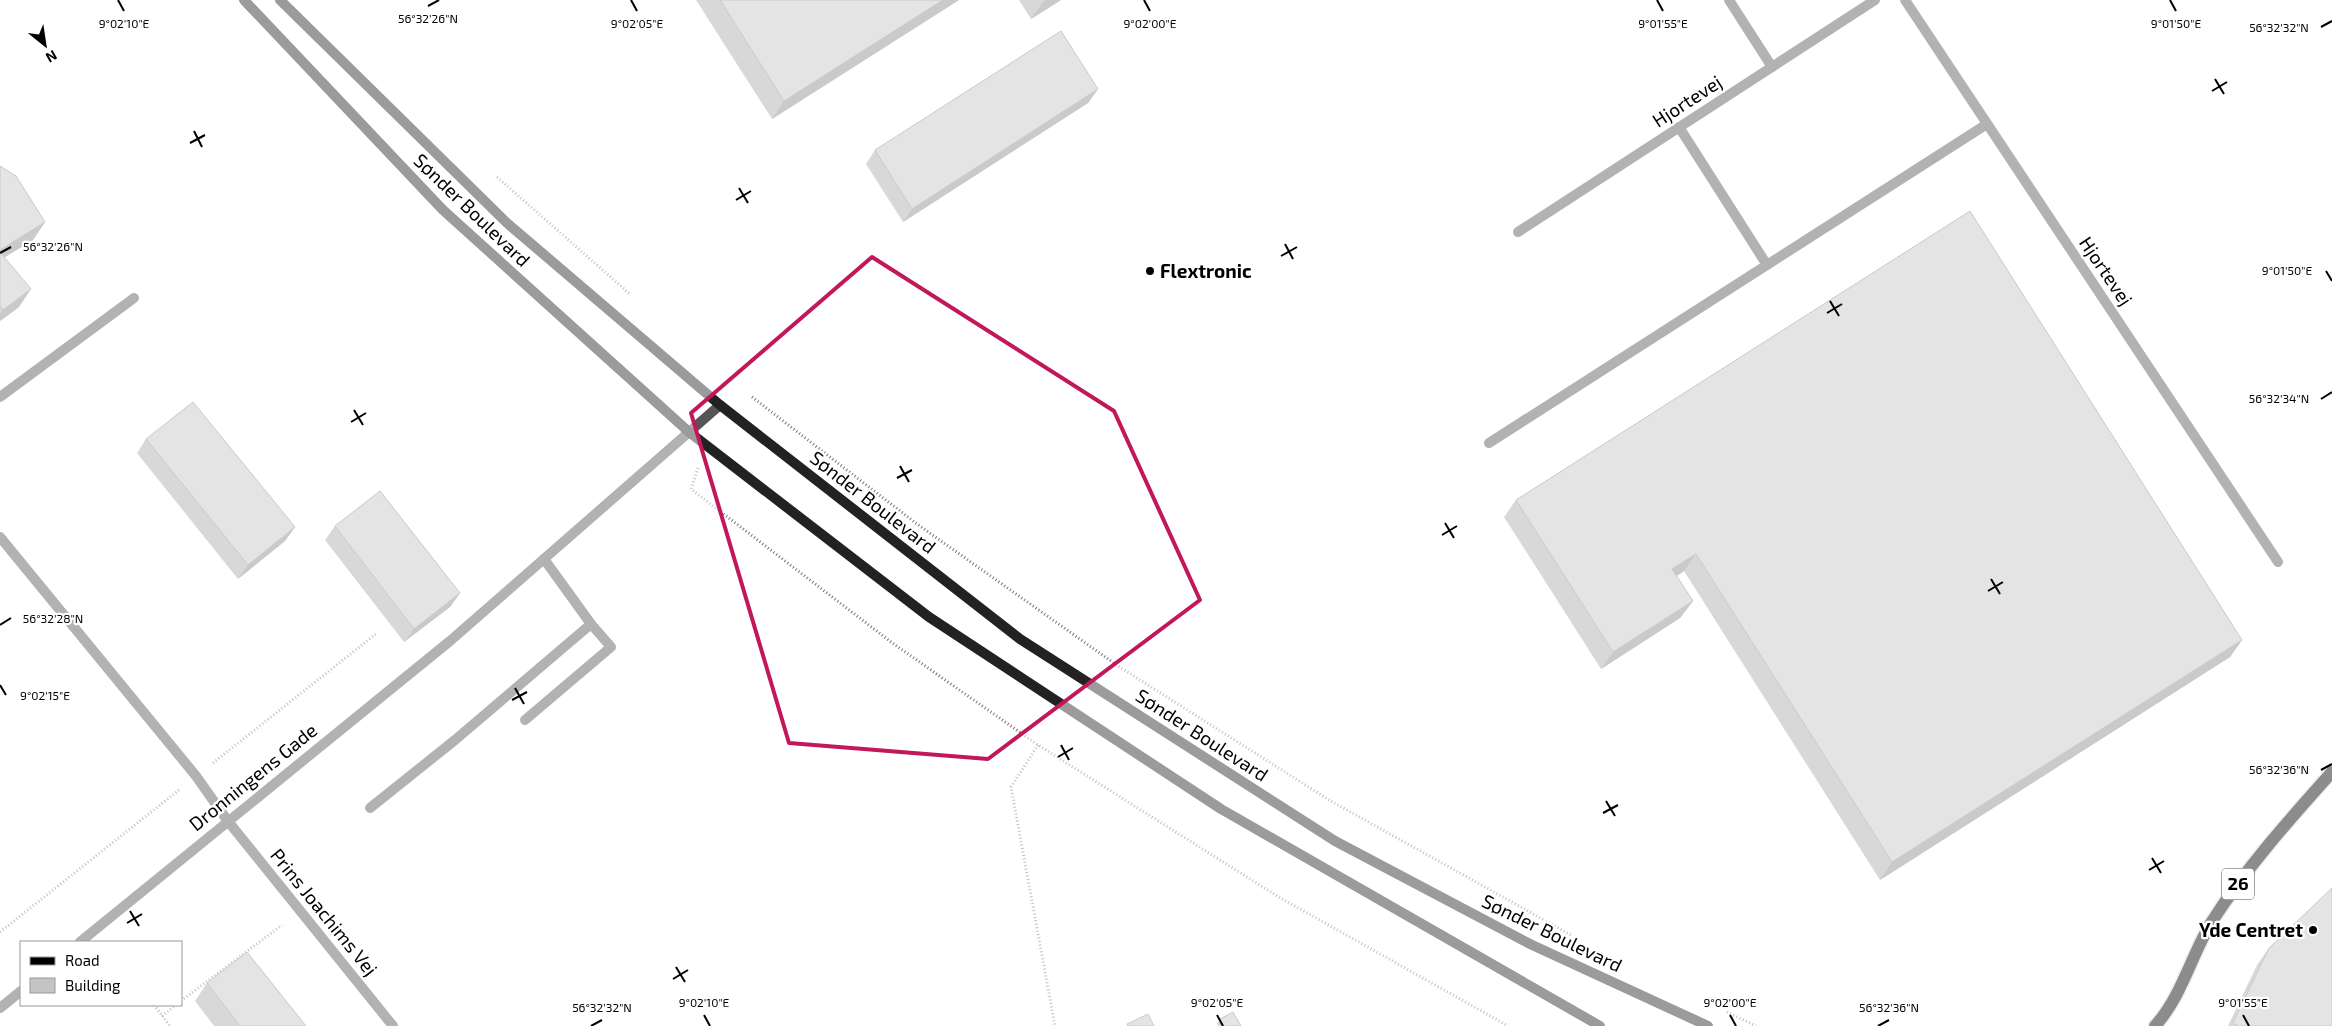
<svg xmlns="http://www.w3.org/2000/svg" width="2332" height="1026" viewBox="0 0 2332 1026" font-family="'Exo 2',sans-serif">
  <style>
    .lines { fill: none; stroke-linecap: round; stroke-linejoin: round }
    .primary-casing { stroke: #dbdbdb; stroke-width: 15 }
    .path { stroke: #777; stroke-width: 3; stroke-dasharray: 1 2.5; stroke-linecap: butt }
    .lane { stroke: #555; stroke-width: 10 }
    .street { stroke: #555; stroke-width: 10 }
    .secondary { stroke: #222; stroke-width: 10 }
    .primary { stroke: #000; stroke-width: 12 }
    .wall { fill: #a9a9a9 }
    .shaded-wall { fill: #898989 }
    .building { fill: #c4c4c4; stroke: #898989 }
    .marked { fill: none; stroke: #c2185b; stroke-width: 4; stroke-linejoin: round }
    .ticks { fill: none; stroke: #000; stroke-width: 2 }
    .poi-dot { fill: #000; stroke: #fff; stroke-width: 2 }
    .labels { text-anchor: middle; stroke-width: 4.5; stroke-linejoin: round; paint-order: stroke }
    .shield { fill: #fff; stroke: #4c4c4c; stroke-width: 1 }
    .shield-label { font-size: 18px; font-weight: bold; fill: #000 }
    .street-label { font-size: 19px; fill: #000; stroke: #fff }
    .poi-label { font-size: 19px; font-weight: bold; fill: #000; stroke: #fff; text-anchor: start }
    .ticks-label { font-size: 12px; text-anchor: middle; fill: #000; stroke: #fff; stroke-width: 4.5; stroke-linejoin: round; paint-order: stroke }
  </style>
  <rect width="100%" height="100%" fill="#fff"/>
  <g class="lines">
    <defs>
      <path id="primary" d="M 2155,1026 C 2182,996 2191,956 2211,923 C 2246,868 2289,820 2332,772"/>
    </defs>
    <use href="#primary" class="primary-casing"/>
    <g class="path">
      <polyline points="497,177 631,295"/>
      <polyline points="752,397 917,524 1118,666 1329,800 1571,935"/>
      <polyline points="698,468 691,489 891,642 1038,745 1277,896 1508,1026"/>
      <polyline points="1038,745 1011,787 1055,1026"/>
      <polyline points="213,763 377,633"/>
      <polyline points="0,932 179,790"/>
      <polyline points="181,1001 282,925"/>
      <polyline points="154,1005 170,1026"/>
      <polyline points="1727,1012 1756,1026"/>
      <polyline points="162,1016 176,1005"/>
    </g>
    <g class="lane">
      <polyline points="1729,0 1772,67"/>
      <polyline points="1679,127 1767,265"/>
      <polyline points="0,397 134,298"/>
      <polyline points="1489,443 1987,124"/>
      <polyline points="0,537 196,776 227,820 393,1026"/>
      <polyline points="525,720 611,647 591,624 544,559"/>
      <polyline points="370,808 455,740 591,624"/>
      <polyline points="80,942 450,641 720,405"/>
      <polyline points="0,1008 21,991"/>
    </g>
    <g class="street">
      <polyline points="1905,0 2278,562"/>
      <polyline points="1518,232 1875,0"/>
    </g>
    <g class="secondary">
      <polyline points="244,0 443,210 689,432 929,617 1221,809 1600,1026"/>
      <polyline points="280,0 507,223 720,405 1020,639 1335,841 1530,944 1708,1026"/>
    </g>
    <use href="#primary" class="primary"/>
  </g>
  <g class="wall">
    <polygon points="696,0 959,0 772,119"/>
    <polygon points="1019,0 1061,0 1031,19"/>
    <polygon points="1098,89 1088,103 903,222 866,164 875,150"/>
    <polygon points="0,166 45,222 33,240 5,257 19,307 0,321"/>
    <polygon points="146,439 295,527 285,541 238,579 137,453"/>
    <polygon points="1516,500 2242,640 2230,657 1880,880 1684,571 1677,576 1693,601 1680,618 1601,669 1504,517"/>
    <polygon points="335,526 460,593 450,607 404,642 325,540"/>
    <polygon points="2269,948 2332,1026 2228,1026 2257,965"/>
    <polygon points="207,983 306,1026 214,1026 195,1001"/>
    <polygon points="1220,1019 1241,1026 1218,1026 1217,1024"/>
  </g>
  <g class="shaded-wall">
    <polygon points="943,0 959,0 772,119 784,101"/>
    <polygon points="1046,0 1061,0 1031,19 1043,2"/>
    <polygon points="1098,89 1088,103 903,222 912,209"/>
    <polygon points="45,222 33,240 0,260 0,250"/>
    <polygon points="31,289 19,307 0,321 0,314 3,310"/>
    <polygon points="295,527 285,541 238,579 248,565"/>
    <polygon points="1696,554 1684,571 1660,587 1672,569"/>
    <polygon points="460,593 450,607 404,642 414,629"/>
    <polygon points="1693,601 1680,618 1601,669 1613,652"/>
    <polygon points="2242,640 2230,657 1880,880 1892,862"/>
  </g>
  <g class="building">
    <polygon points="720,0 943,0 784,101"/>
    <polygon points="1061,31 1098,89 912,209 875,150"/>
    <polygon points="0,166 16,176 45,222 0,250"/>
    <polygon points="1970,211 2242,640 1892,862 1696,554 1672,569 1693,601 1613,652 1516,500"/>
    <polygon points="0,252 31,289 3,310 0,306"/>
    <polygon points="193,402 295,527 248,565 146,439"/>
    <polygon points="380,491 460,593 414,629 335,526"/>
    <polygon points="2332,888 2332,1026 2238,1026 2233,1023 2269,948"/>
    <polygon points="247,952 306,1026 240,1026 207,983"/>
    <polygon points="1233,1012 1241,1026 1224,1026 1220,1019"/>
    <polygon points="1148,1014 1154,1026 1128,1026 1127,1024"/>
  </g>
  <path d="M0 0H2332V1026H0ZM 872,257 L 1114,411 L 1200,600 L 988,759 L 789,743 L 691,413 Z" fill="#fff" fill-opacity=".55" fill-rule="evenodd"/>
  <path class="marked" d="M 872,257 L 1114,411 L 1200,600 L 988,759 L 789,743 L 691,413 Z"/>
  <path class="ticks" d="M 118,0 L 124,11M 631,0 L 637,11M 1144,0 L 1150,11M 1657,0 L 1663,11M 2170,0 L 2176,11M 428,6 L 439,0M 2321,27 L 2332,21M 2215,79 L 2224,94M 2212,91 L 2227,82M 194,131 L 202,147M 190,143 L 205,135M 739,188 L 748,203M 736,200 L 751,191M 1285,244 L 1293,259M 0,253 L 11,247M 1281,256 L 1297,247M 2326,271 L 2332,281M 1830,301 L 1839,316M 1827,313 L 1842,304M 2321,399 L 2332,392M 354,410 L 363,425M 351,422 L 366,413M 900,466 L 909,482M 897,478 L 912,470M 1445,523 L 1454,538M 1442,535 L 1457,526M 1991,579 L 2000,594M 1988,591 L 2003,582M 0,625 L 11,618M 0,685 L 6,695M 515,688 L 524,704M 512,700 L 527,692M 1061,745 L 1069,760M 1058,757 L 1073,748M 2321,770 L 2332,764M 1606,801 L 1615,816M 1603,813 L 1618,805M 2152,858 L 2161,873M 2149,870 L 2164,861M 130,911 L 139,926M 127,923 L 142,914M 676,967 L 685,982M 673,979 L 688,970M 704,1015 L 710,1026M 1217,1015 L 1223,1026M 1730,1015 L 1736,1026M 2243,1015 L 2249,1026M 591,1026 L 602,1020M 1878,1026 L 1889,1020"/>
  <g class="poi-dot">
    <circle cx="1150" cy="271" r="5"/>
    <circle cx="2313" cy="930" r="5"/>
  </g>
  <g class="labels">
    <rect class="shield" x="2222" y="868.5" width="32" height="31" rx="4"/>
    <g class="shield-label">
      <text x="2238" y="890">26</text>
    </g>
    <g class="street-label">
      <text transform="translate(1687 101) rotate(-33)" y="7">Hjortevej</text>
      <text transform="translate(472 210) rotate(44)" y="7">Sønder Boulevard</text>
      <text transform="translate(2106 271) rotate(56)" y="7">Hjortevej</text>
      <text transform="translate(873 502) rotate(38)" y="7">Sønder Boulevard</text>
      <text transform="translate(1202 735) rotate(33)" y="7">Sønder Boulevard</text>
      <text transform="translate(253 777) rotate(-39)" y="7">Dronningens Gade</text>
      <text transform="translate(324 912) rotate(51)" y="7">Prins Joachims Vej</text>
      <text transform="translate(1552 933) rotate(26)" y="7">Sønder Boulevard</text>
    </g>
    <g class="poi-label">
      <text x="1160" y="278">Flextronic</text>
      <text x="2303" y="937" text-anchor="end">Yde Centret</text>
    </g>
  </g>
  <g class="ticks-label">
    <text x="428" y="23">56°32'26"N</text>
    <text x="124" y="28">9°02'10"E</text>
    <text x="637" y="28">9°02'05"E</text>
    <text x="1150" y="28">9°02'00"E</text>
    <text x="1663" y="28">9°01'55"E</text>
    <text x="2176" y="28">9°01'50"E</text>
    <text x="2279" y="32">56°32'32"N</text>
    <text x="53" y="251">56°32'26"N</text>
    <text x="2287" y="275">9°01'50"E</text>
    <text x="2279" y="403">56°32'34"N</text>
    <text x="53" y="623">56°32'28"N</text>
    <text x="45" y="700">9°02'15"E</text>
    <text x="2279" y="774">56°32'36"N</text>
    <text x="704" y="1007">9°02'10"E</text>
    <text x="1217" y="1007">9°02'05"E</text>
    <text x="1730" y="1007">9°02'00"E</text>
    <text x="2243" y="1007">9°01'55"E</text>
    <text x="602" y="1012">56°32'32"N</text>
    <text x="1889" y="1012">56°32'36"N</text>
  </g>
  <rect x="20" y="941" width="162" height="65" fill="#ffffff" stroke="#999999"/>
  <rect x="30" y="957" width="25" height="8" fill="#000000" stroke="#999999"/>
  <text x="65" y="966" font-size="15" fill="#000000">Road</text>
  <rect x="30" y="978" width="25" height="15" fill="#c4c4c4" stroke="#999999"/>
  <text x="65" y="991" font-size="15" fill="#000000">Building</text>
  <g transform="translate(45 45) rotate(150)" stroke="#ffffff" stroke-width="4" paint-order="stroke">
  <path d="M0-4L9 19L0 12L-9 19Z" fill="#000000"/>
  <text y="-8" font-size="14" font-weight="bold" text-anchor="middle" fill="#000000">N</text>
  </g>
</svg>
